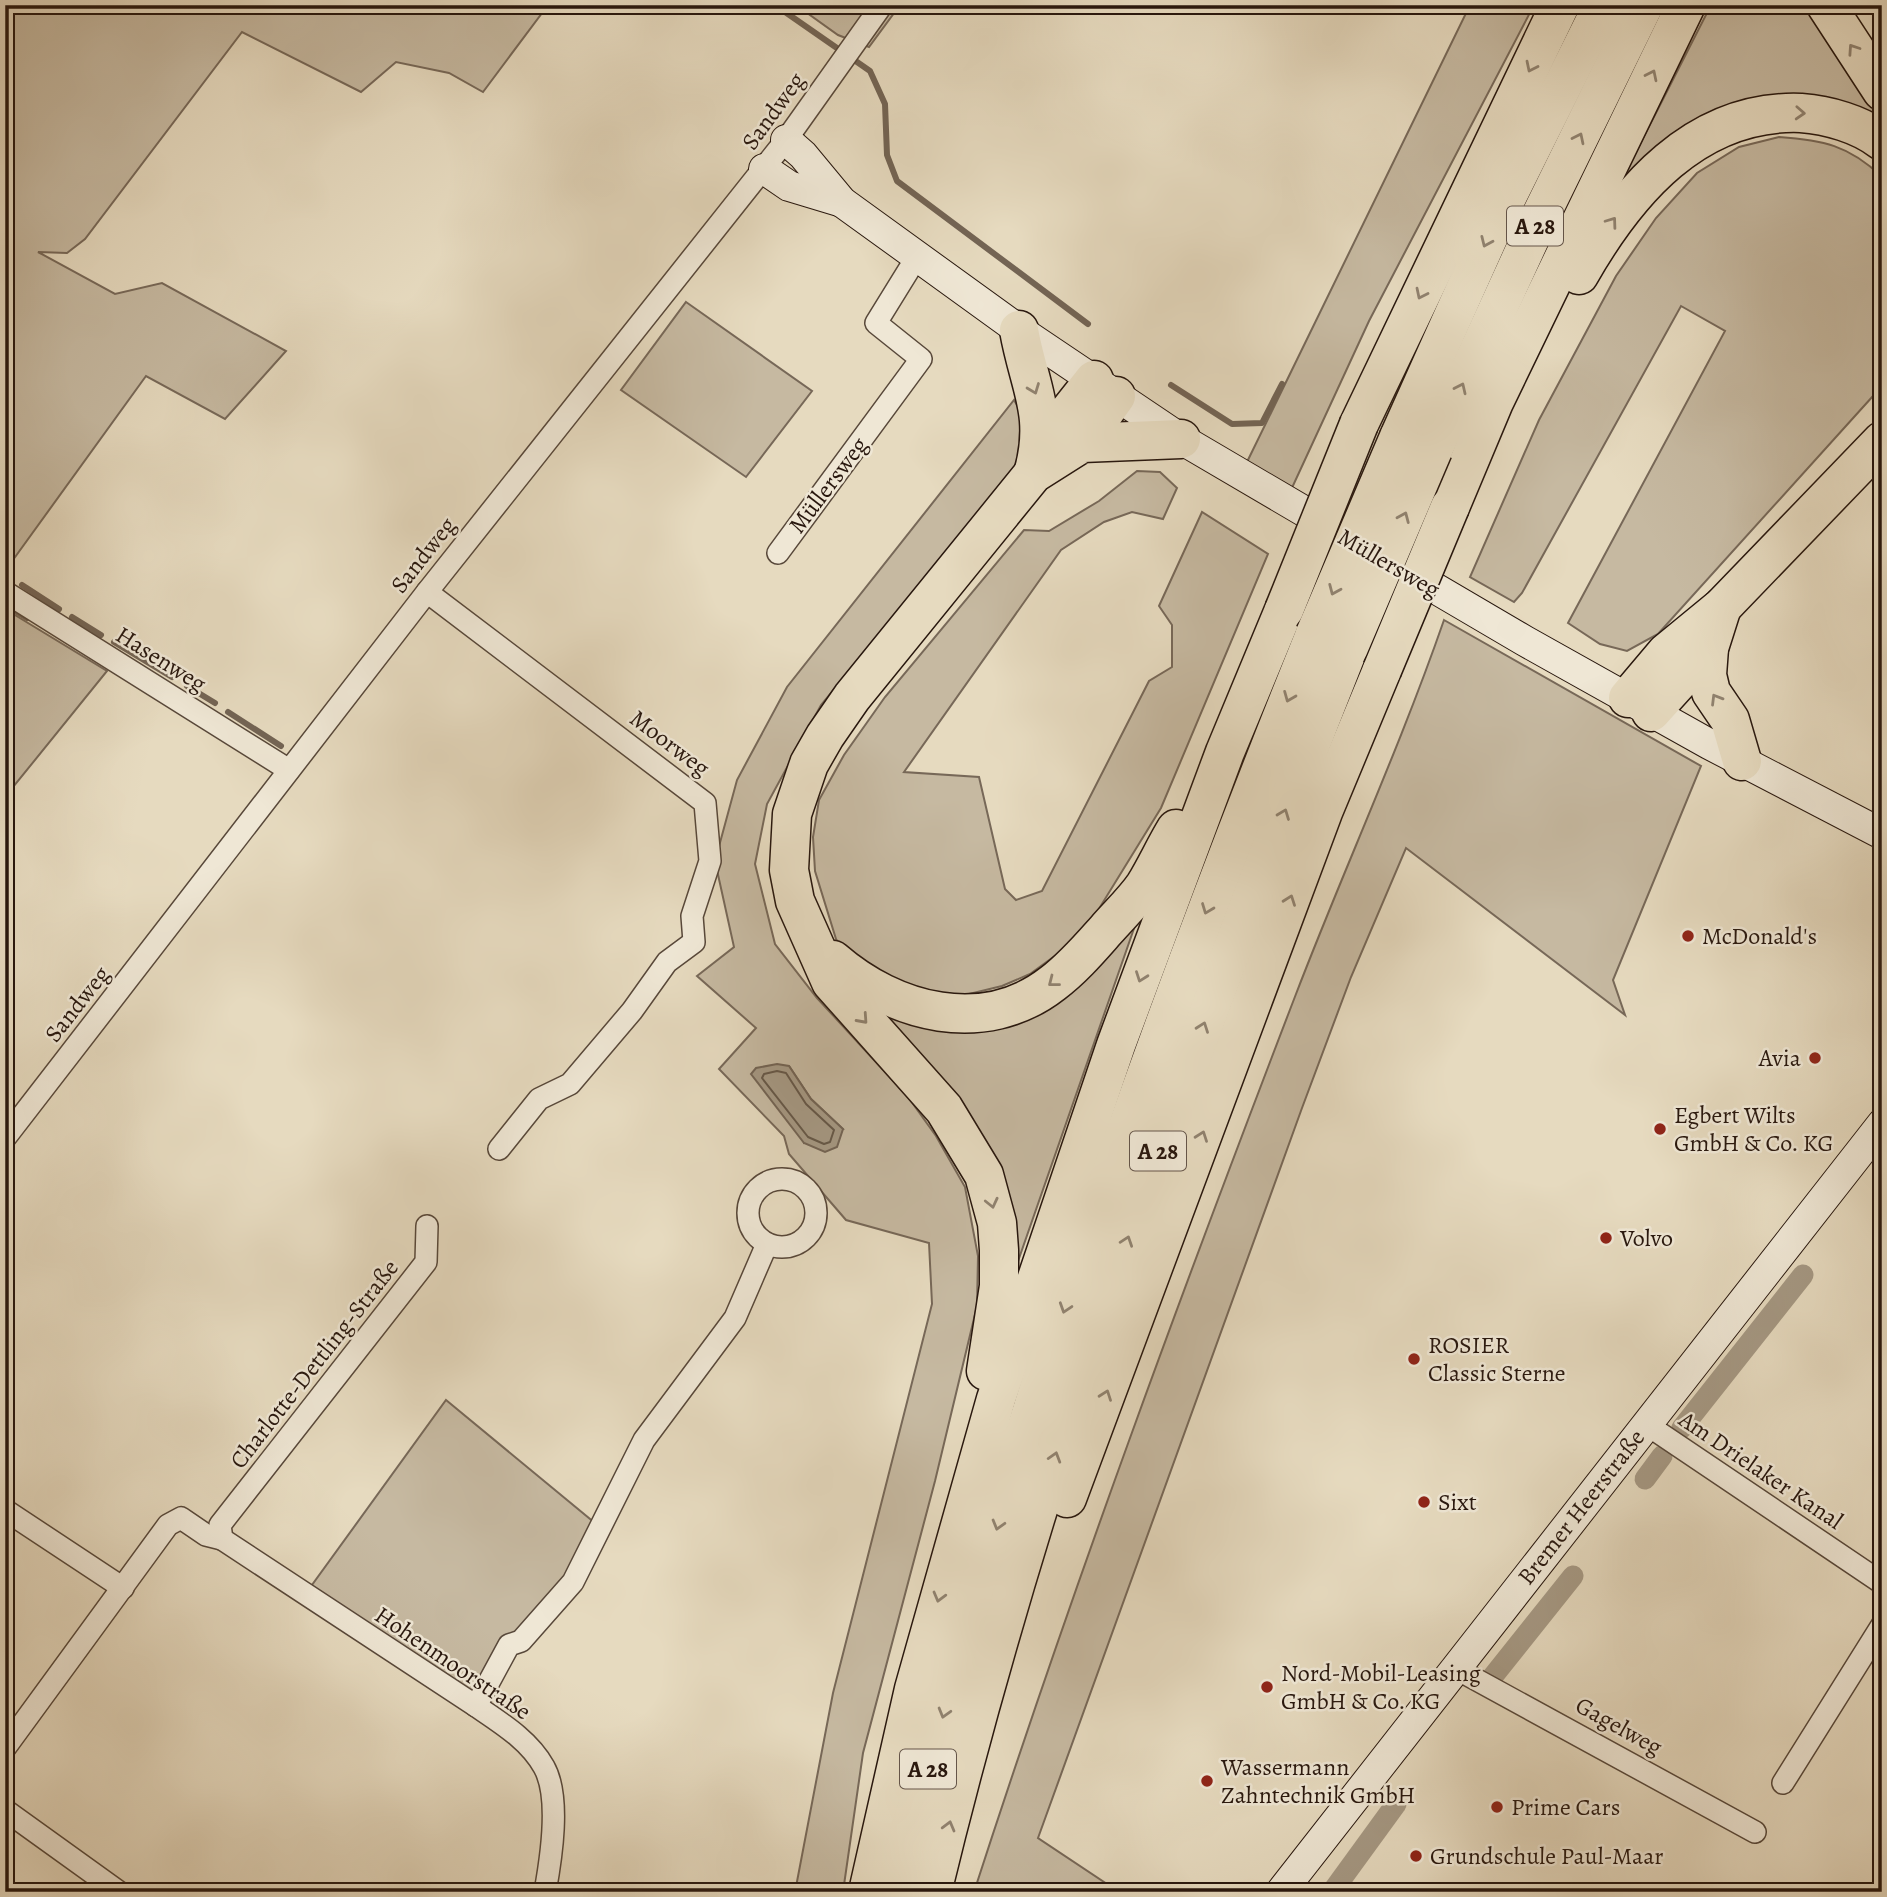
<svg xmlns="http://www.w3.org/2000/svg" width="1887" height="1897" viewBox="0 0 1887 1897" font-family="Alegreya,serif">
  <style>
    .green { fill: #c6b9a1; stroke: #776858; stroke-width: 2; fill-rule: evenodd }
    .water { fill: #a59883; stroke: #736454; stroke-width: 2 }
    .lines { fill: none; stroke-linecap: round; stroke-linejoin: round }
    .shore { stroke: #665848; stroke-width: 2 }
    .stream { stroke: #736454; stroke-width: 6 }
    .canal { stroke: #a59883; stroke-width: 21 }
    .street-casing { stroke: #58483a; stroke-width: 24 }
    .secondary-casing { stroke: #28170e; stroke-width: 32 }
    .highway-casing { stroke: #28170e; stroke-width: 41 }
    .street { stroke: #efe7d5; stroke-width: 21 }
    .secondary { stroke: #efe7d5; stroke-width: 30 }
    .highway { stroke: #e6dabf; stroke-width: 38 }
    .highway-bridge-casing { stroke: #28170e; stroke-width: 41; stroke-linecap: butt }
    .highway-bridge { stroke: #e6dabf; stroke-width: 38 }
    .oneway { stroke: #90826f }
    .poi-dot { fill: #8f2418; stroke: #efe7d5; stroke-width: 2.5 }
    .labels { text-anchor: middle; stroke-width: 5; stroke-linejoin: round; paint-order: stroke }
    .shield { fill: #efe7d5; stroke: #64554a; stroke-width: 2 }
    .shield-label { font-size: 23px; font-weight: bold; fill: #28170e }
    .street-label { font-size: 24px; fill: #28170e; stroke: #efe7d5 }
    .poi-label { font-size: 24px; fill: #28170e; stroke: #efe7d5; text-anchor: start }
  </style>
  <rect width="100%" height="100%" fill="#e6dabf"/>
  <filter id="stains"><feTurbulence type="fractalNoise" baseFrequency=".00286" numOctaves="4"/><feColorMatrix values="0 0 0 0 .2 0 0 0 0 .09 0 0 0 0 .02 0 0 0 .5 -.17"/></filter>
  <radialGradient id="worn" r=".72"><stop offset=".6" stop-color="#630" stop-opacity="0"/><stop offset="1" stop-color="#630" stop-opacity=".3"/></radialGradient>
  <g class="green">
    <polygon points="5,5 548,5 483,92 449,73 396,62 361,92 242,32 85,239 67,253 38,252 115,294 162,283 286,351 225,419 146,376 5,571"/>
    <polygon points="796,5 900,5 869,47 838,35"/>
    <polygon points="1470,5 1534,5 1369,321 1291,490 1247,462"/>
    <polygon points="1711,5 1812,5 1882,107 1882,126 1772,97 1611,201"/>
    <path d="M 1779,137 C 1822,140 1849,145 1882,177 L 1882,386 L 1658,634 L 1627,651 L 1600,644 L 1568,623 L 1725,331 L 1681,306 L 1522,593 L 1514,602 L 1470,577 L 1539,420 L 1616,276 L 1656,218 L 1697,173 L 1739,147 Z"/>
    <polygon points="686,302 812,391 746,477 621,390"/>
    <path d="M 1014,400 L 1030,427 L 1024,452 L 1004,484 L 821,705 L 767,804 L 755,864 L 775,944 L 817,998 L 908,1097 L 936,1136 L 965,1187 L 978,1256 L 977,1306 L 935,1481 L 863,1753 L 843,1892 L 795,1892 L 833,1693 L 932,1304 L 929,1243 L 846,1220 L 789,1154 L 784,1136 L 719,1069 L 756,1028 L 697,976 L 734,947 L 715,861 L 737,780 L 787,687 ZM 789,1066 L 811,1099 L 843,1129 L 804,1143 Z"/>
    <polygon points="1137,471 1160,472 1177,488 1163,519 1132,512 1104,522 1061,550 904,772 979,777 1005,889 1016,900 1042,891 1149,681 1172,667 1172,625 1159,606 1202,512 1268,554 1161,808 1097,912 1067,947 1030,974 1002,986 965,995 928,992 909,986 848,956 836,939 815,871 813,837 819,800 844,755 885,697 1024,530 1049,531 1099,501"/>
    <polygon points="5,609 107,671 5,797"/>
    <path d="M 1444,620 L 1701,766 L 1613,980 L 1625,1015 L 1406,848 L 1351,977 L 1302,1108 L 1038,1838 L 1119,1892 L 974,1892 C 1072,1589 1182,1291 1296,994 C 1344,869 1400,747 1444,620 Z"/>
    <polygon points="1138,917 1009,1287 1006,1229 849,989 946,1026"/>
    <polygon points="446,1400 601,1528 476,1706 304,1596"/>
  </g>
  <polygon class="water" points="777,1064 789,1066 811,1099 843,1129 837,1147 825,1152 804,1143 751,1074 756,1068"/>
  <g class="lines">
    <polygon class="shore" points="777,1071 786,1073 806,1104 834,1130 830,1142 824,1144 808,1137 762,1078 764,1074"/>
    <g class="stream">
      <polyline points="775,5 870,71 885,104 887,155 897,181 1088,324"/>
      <polyline points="1171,385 1232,424 1262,423 1282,384"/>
      <polyline points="5,574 10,577"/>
      <polyline points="22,585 59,609"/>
      <polyline points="5,605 27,618"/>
      <polyline points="72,617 101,635"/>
      <polyline points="114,642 172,677"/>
      <polyline points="187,686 215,703"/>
      <polyline points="228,712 281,746"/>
    </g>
    <g class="canal">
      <polyline points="1682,1428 1803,1275"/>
      <polyline points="1645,1479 1662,1456"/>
      <polyline points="1490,1680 1573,1576"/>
      <polyline points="1332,1892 1396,1804"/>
    </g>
    <defs>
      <g id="street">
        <polyline points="778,553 921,359 876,323 918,255"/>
        <polyline points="5,592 289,770"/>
        <polyline points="427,592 705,803 710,861 692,916 694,942 667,962 632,1011 570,1084 539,1099 499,1149"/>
        <polyline points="5,1138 427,592 786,140 882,5"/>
        <circle cx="782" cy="1213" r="34"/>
        <path d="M 427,1226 L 426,1262 L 220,1525 L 222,1539 L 476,1706 C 501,1723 529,1740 544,1767 C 561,1797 551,1859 545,1892"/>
        <polyline points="1646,1424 1882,1583"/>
        <polyline points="5,1510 123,1588"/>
        <polyline points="1455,1668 1755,1832"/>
        <polyline points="476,1706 509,1645 521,1641 573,1582 644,1440 735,1318 767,1244"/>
        <polyline points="5,1748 168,1525 181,1518 206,1535 222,1539"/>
        <polyline points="1783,1783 1882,1625"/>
        <polyline points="5,1810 119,1892"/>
      </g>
      <g id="secondary">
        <polyline points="786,140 803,155 842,202 1019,330 1181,439 1525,641 1709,744 1882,834"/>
        <polyline points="764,169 789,186 842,202"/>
        <polyline points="1281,1892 1882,1124"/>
      </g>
      <g id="highway">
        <polyline points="1826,5 1882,91"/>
        <path d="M 1579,275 C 1627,191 1696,109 1801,113 C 1828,115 1860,124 1882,141"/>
        <path d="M 1019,330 C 1029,387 1050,414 1033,474"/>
        <polyline points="1359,424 1560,5"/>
        <polyline points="1399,437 1502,207 1603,5"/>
        <polyline points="1082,443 1116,396"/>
        <polyline points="1040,448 1094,380"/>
        <polyline points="1433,450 1539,219 1644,5"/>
        <polyline points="1450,507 1494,402 1686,5"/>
        <polyline points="1722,607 1709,648 1707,675 1711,692 1730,720 1742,761"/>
        <polyline points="1628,698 1666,653 1722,607 1882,441"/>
        <polyline points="1651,712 1709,648"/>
        <path d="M 833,960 C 894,1013 984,1037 1053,983 C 1073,968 1090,948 1106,930 C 1119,915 1134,901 1145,885 C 1156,867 1165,847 1176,829"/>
        <polyline points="986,1371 999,1286 999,1250 997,1223 984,1175 944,1109 831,982 795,901 789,870 792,814 809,764 825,736 852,697 1033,474 1082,443 1181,439"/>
        <polyline points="1067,1498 1323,812 1382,670"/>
        <polyline points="868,1892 914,1689 996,1399 1116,1045 1225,752 1284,610"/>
        <path d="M 896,1892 L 907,1841 C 949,1695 988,1549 1034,1404 C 1117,1143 1213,887 1315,634"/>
        <path d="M 932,1892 C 1035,1466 1188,1054 1349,647"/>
      </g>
    </defs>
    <use href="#street" class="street-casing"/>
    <use href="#secondary" class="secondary-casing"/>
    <use href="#highway" class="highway-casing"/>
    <use href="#street" class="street"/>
    <use href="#secondary" class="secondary"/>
    <use href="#highway" class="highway"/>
    <defs>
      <g id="highway-bridge">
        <polyline points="1284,610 1359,424"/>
        <polyline points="1315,634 1399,437"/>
        <polyline points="1349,647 1433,450"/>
        <polyline points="1382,670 1450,507"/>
      </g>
    </defs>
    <use href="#highway-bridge" class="highway-bridge-casing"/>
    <use href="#highway-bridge" class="highway-bridge"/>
  </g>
  <defs><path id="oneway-chevron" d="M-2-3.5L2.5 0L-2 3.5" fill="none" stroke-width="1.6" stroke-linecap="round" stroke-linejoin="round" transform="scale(1.75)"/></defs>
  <g class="oneway">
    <use href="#oneway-chevron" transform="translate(1853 49) rotate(-124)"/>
    <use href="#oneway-chevron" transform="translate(1531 67) rotate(116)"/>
    <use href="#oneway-chevron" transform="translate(1652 75) rotate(-64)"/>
    <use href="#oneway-chevron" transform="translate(1800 113) rotate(3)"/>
    <use href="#oneway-chevron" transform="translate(1579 138) rotate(-64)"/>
    <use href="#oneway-chevron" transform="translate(1612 222) rotate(-54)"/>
    <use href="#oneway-chevron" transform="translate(1486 242) rotate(114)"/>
    <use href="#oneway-chevron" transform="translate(1421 294) rotate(116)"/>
    <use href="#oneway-chevron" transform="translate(1461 388) rotate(-65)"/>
    <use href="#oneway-chevron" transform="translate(1034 389) rotate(69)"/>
    <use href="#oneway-chevron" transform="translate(1404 517) rotate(-67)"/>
    <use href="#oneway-chevron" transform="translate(1334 590) rotate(113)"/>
    <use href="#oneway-chevron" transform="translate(1289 697) rotate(112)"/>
    <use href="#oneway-chevron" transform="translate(1716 699) rotate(-121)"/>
    <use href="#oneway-chevron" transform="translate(1284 814) rotate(-69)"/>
    <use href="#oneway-chevron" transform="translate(1290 900) rotate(-70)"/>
    <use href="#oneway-chevron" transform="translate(1207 909) rotate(111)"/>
    <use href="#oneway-chevron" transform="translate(1141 977) rotate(110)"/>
    <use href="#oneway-chevron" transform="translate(1053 982) rotate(142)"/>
    <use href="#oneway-chevron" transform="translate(863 1019) rotate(48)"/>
    <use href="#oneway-chevron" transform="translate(1203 1027) rotate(-70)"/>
    <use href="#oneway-chevron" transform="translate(1202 1136) rotate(-70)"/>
    <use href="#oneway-chevron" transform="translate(992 1203) rotate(77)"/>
    <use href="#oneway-chevron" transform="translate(1127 1241) rotate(-71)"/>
    <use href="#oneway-chevron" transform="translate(1065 1308) rotate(108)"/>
    <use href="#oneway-chevron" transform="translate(1106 1395) rotate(-70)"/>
    <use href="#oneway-chevron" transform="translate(1055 1457) rotate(-73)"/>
    <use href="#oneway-chevron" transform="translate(998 1525) rotate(106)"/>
    <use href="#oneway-chevron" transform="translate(939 1597) rotate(105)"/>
    <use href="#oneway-chevron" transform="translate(944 1713) rotate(106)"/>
    <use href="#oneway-chevron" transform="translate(949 1826) rotate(-75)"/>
  </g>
  <g class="poi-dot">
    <circle cx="1688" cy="936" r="7"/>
    <circle cx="1815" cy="1058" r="7"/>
    <circle cx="1660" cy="1129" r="7"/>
    <circle cx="1606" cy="1238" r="7"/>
    <circle cx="1414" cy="1359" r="7"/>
    <circle cx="1424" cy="1502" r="7"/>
    <circle cx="1267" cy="1687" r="7"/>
    <circle cx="1207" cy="1781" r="7"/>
    <circle cx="1497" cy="1807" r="7"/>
    <circle cx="1416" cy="1856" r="7"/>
  </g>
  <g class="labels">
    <g class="shield">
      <rect x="1507" y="206.5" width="56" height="39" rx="5"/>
      <rect x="1130" y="1131.5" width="56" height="39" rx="5"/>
      <rect x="900" y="1749.5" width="56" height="39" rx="5"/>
    </g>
    <g class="shield-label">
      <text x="1535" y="234">A 28</text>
      <text x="1158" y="1159">A 28</text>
      <text x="928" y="1777">A 28</text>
    </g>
    <g class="street-label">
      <text transform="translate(773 111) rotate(-54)" y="8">Sandweg</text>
      <text transform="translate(828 485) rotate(-53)" y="8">Müllersweg</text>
      <text transform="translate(423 555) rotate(-52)" y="8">Sandweg</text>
      <text transform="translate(1389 563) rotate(30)" y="8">Müllersweg</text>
      <text transform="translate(161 659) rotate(32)" y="8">Hasenweg</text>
      <text transform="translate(670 743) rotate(37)" y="8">Moorweg</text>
      <text transform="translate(77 1004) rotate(-52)" y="8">Sandweg</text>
      <text transform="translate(314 1364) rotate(-52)" y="8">Charlotte-Dettling-Straße</text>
      <text transform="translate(1761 1470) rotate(34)" y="8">Am Drielaker Kanal</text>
      <text transform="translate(1581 1507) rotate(-52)" y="8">Bremer Heerstraße</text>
      <text transform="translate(453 1663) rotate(34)" y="8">Hohenmoorstraße</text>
      <text transform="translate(1619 1726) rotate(29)" y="8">Gagelweg</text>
    </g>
    <g class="poi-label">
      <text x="1702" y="944">McDonald's</text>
      <text x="1801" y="1066" text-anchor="end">Avia</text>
      <text x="1674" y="1123">Egbert Wilts<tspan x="1674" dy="28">GmbH &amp; Co. KG</tspan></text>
      <text x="1620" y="1246">Volvo</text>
      <text x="1428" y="1353">ROSIER<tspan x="1428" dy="28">Classic Sterne</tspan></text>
      <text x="1438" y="1510">Sixt</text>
      <text x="1281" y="1681">Nord-Mobil-Leasing<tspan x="1281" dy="28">GmbH &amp; Co. KG</tspan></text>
      <text x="1221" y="1775">Wassermann<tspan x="1221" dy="28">Zahntechnik GmbH</tspan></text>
      <text x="1511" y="1815">Prime Cars</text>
      <text x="1430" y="1864">Grundschule Paul-Maar</text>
    </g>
  </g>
  <rect width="1887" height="1897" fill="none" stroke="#e6dabf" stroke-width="28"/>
  <rect x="7" y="7" width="1873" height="1883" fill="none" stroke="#28170e" stroke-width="3.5"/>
  <rect x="14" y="14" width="1859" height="1869" fill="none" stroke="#28170e" stroke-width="2"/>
  <rect width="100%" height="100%" filter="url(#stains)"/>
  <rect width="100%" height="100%" fill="url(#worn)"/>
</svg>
